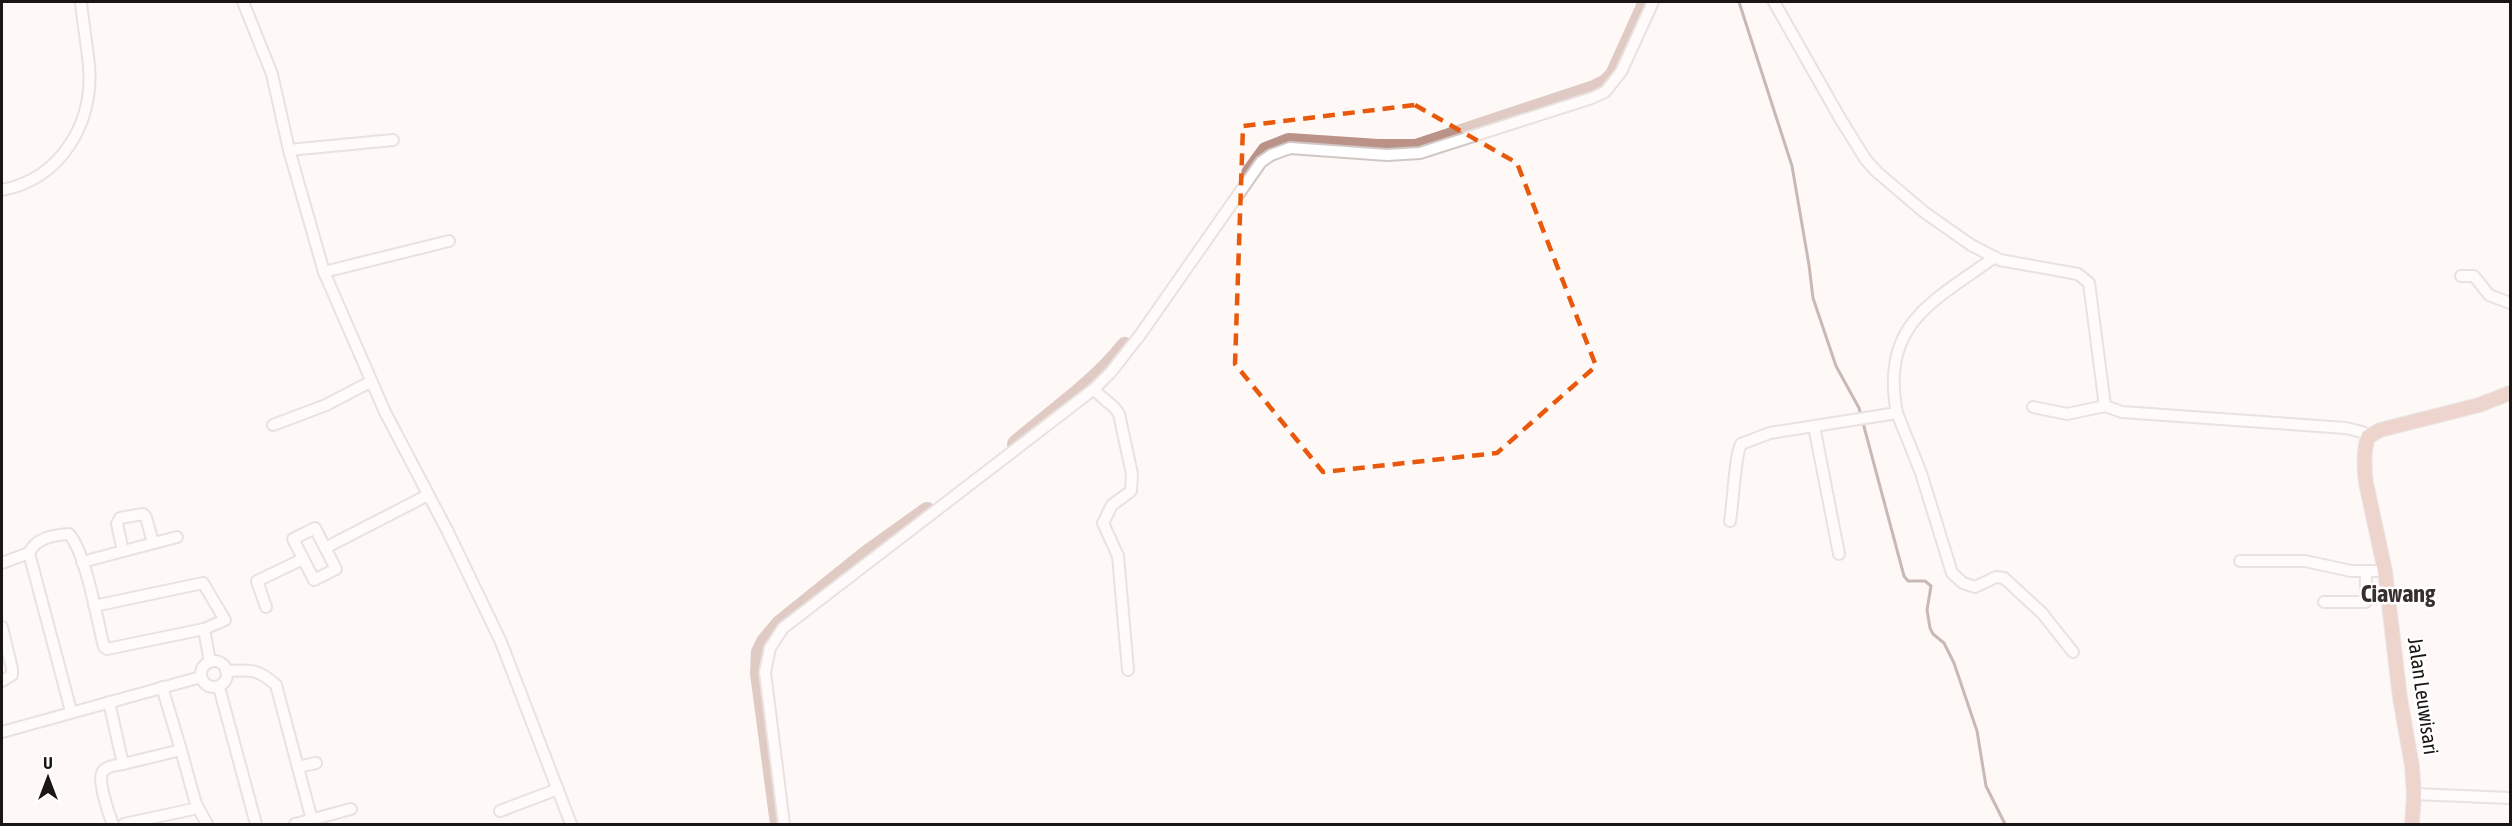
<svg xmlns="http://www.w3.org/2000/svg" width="2512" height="826" viewBox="0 0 2512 826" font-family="'Asap Condensed',sans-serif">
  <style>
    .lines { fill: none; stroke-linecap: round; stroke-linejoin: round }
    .stream { stroke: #8a6d66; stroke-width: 3 }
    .river { stroke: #ba9288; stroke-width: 18 }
    .minor-casing { stroke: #d1c8c5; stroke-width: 14 }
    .major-casing { stroke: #d6d5d5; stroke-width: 16 }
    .minor { stroke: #fff; stroke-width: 10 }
    .major { stroke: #d9aa9e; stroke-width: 14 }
    .marked { fill: none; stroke: #e8590c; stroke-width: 4.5; stroke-dasharray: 12 8; stroke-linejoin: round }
    .labels { text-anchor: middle; stroke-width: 5; stroke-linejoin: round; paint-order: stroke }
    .street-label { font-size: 21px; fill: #191615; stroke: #fff }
    .quarter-label { font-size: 24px; font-weight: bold; fill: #362f2d; stroke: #fff }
  </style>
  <rect width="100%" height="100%" fill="#fef8f6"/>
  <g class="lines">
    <polyline class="stream" points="1739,2 1792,166 1809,265 1813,298 1836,366 1859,408 1904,576 1908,581 1925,581 1931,586 1927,610 1930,628 1933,634 1944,643 1954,663 1977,731 1986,786 2005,824"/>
    <g class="river">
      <polyline points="1250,173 1266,151 1289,142 1378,148 1416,148 1594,89 1606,83 1614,75 1647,2"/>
      <path d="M 1016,444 C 1053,412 1094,385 1125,346"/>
      <polyline points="779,824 759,673 760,652 765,642 780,624 867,554 927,511"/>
    </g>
    <defs>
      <g id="minor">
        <polyline points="243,2 272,74 289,150 324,272 385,412 448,532 501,642 571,824"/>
        <polyline points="1774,2 1841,120 1866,160 1877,172 1924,212 1971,245 2000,260 2078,274 2089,283 2105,406 2122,412 2346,428 2362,432 2368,437"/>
        <polyline points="289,150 393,140"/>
        <path d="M 2,190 C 60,179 94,124 89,66 C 87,45 83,23 81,2"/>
        <polyline points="324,272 449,241"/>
        <polyline points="2461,276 2474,276 2489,295 2510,303"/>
        <path d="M 1094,389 C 1101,399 1113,403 1119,414 L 1132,474 L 1131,491 L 1112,505 L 1103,523 L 1118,556 L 1128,670"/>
        <polyline points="2033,407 2067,414 2105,406"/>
        <polyline points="1897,413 1921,473 1952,573 1963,583 1975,587 1996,577 2004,578 2042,613 2073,652"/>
        <polyline points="273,425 326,405 370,382"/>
        <polyline points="1814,426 1839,554"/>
        <path d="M 1730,521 C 1733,505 1735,454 1741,444 L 1770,433 L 1897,413 C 1880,324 1932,302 1995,257"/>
        <polygon points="315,528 336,569 314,580 293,539"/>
        <polyline points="325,548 428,495"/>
        <polyline points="123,551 117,524 120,518 143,514 146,517 153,543"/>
        <path d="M 29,553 C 36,538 53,535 69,534 C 86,553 97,620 104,647 L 107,649 L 204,629 L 225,620 L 203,583 L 94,606"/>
        <polyline points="2240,561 2305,561 2351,571 2385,571"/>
        <polyline points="82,562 177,537"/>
        <polyline points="2,563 29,553 71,711"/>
        <polyline points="2324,602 2366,602 2366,573"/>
        <polyline points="266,607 257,581 303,559"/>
        <polyline points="2,627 12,669 12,675 2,681"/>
        <polyline points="204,629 210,662"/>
        <circle cx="214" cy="674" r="13"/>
        <path d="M 226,671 C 250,670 257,668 276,685 L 312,820"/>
        <polyline points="219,687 256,824"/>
        <polyline points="109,702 123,764 181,750 162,687"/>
        <polyline points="2,732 201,677"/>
        <polyline points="181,750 196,804 207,824"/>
        <polyline points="298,767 316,763"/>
        <polyline points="2414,794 2510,798"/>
        <polyline points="500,811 558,789"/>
        <path d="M 113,824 C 109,815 98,782 102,773 C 105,766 117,765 123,764"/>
        <polyline points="124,824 198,808"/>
        <polyline points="295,824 351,809"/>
        <polyline points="784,824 765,672 770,648 783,628 1094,389 1111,372 1140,335 1261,162 1271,155 1290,148 1387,155 1420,153 1592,98 1605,92 1621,72 1653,2"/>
      </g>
      <path id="major" d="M 2412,824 L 2414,794 L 2412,766 L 2400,698 L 2385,571 L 2366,483 C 2364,468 2363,452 2368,437 L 2380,430 L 2479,405 L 2510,393"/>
    </defs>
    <use href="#minor" class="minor-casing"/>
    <use href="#major" class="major-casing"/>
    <use href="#minor" class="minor"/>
    <use href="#major" class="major"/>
  </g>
  <path d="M0 0H2512V826H0ZM 1415,105 L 1517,163 L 1596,366 L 1497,453 L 1323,472 L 1235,364 L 1243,126 Z" fill="#fef8f6" fill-opacity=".55" fill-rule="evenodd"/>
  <path class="marked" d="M 1415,105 L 1517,163 L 1596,366 L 1497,453 L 1323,472 L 1235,364 L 1243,126 Z"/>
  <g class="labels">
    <g class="street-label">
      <text transform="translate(2423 696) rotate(82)" y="7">Jalan Leuwisari</text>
    </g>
    <g class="quarter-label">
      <text x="2398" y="602">Ciawang</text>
    </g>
  </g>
  <rect width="2512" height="826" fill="none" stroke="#191615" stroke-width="6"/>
  <g transform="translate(48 778)" stroke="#ffffff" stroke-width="4.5" paint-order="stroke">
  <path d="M0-4.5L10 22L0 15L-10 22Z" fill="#191615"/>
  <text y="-9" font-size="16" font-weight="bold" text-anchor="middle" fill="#191615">U</text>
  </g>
</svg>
